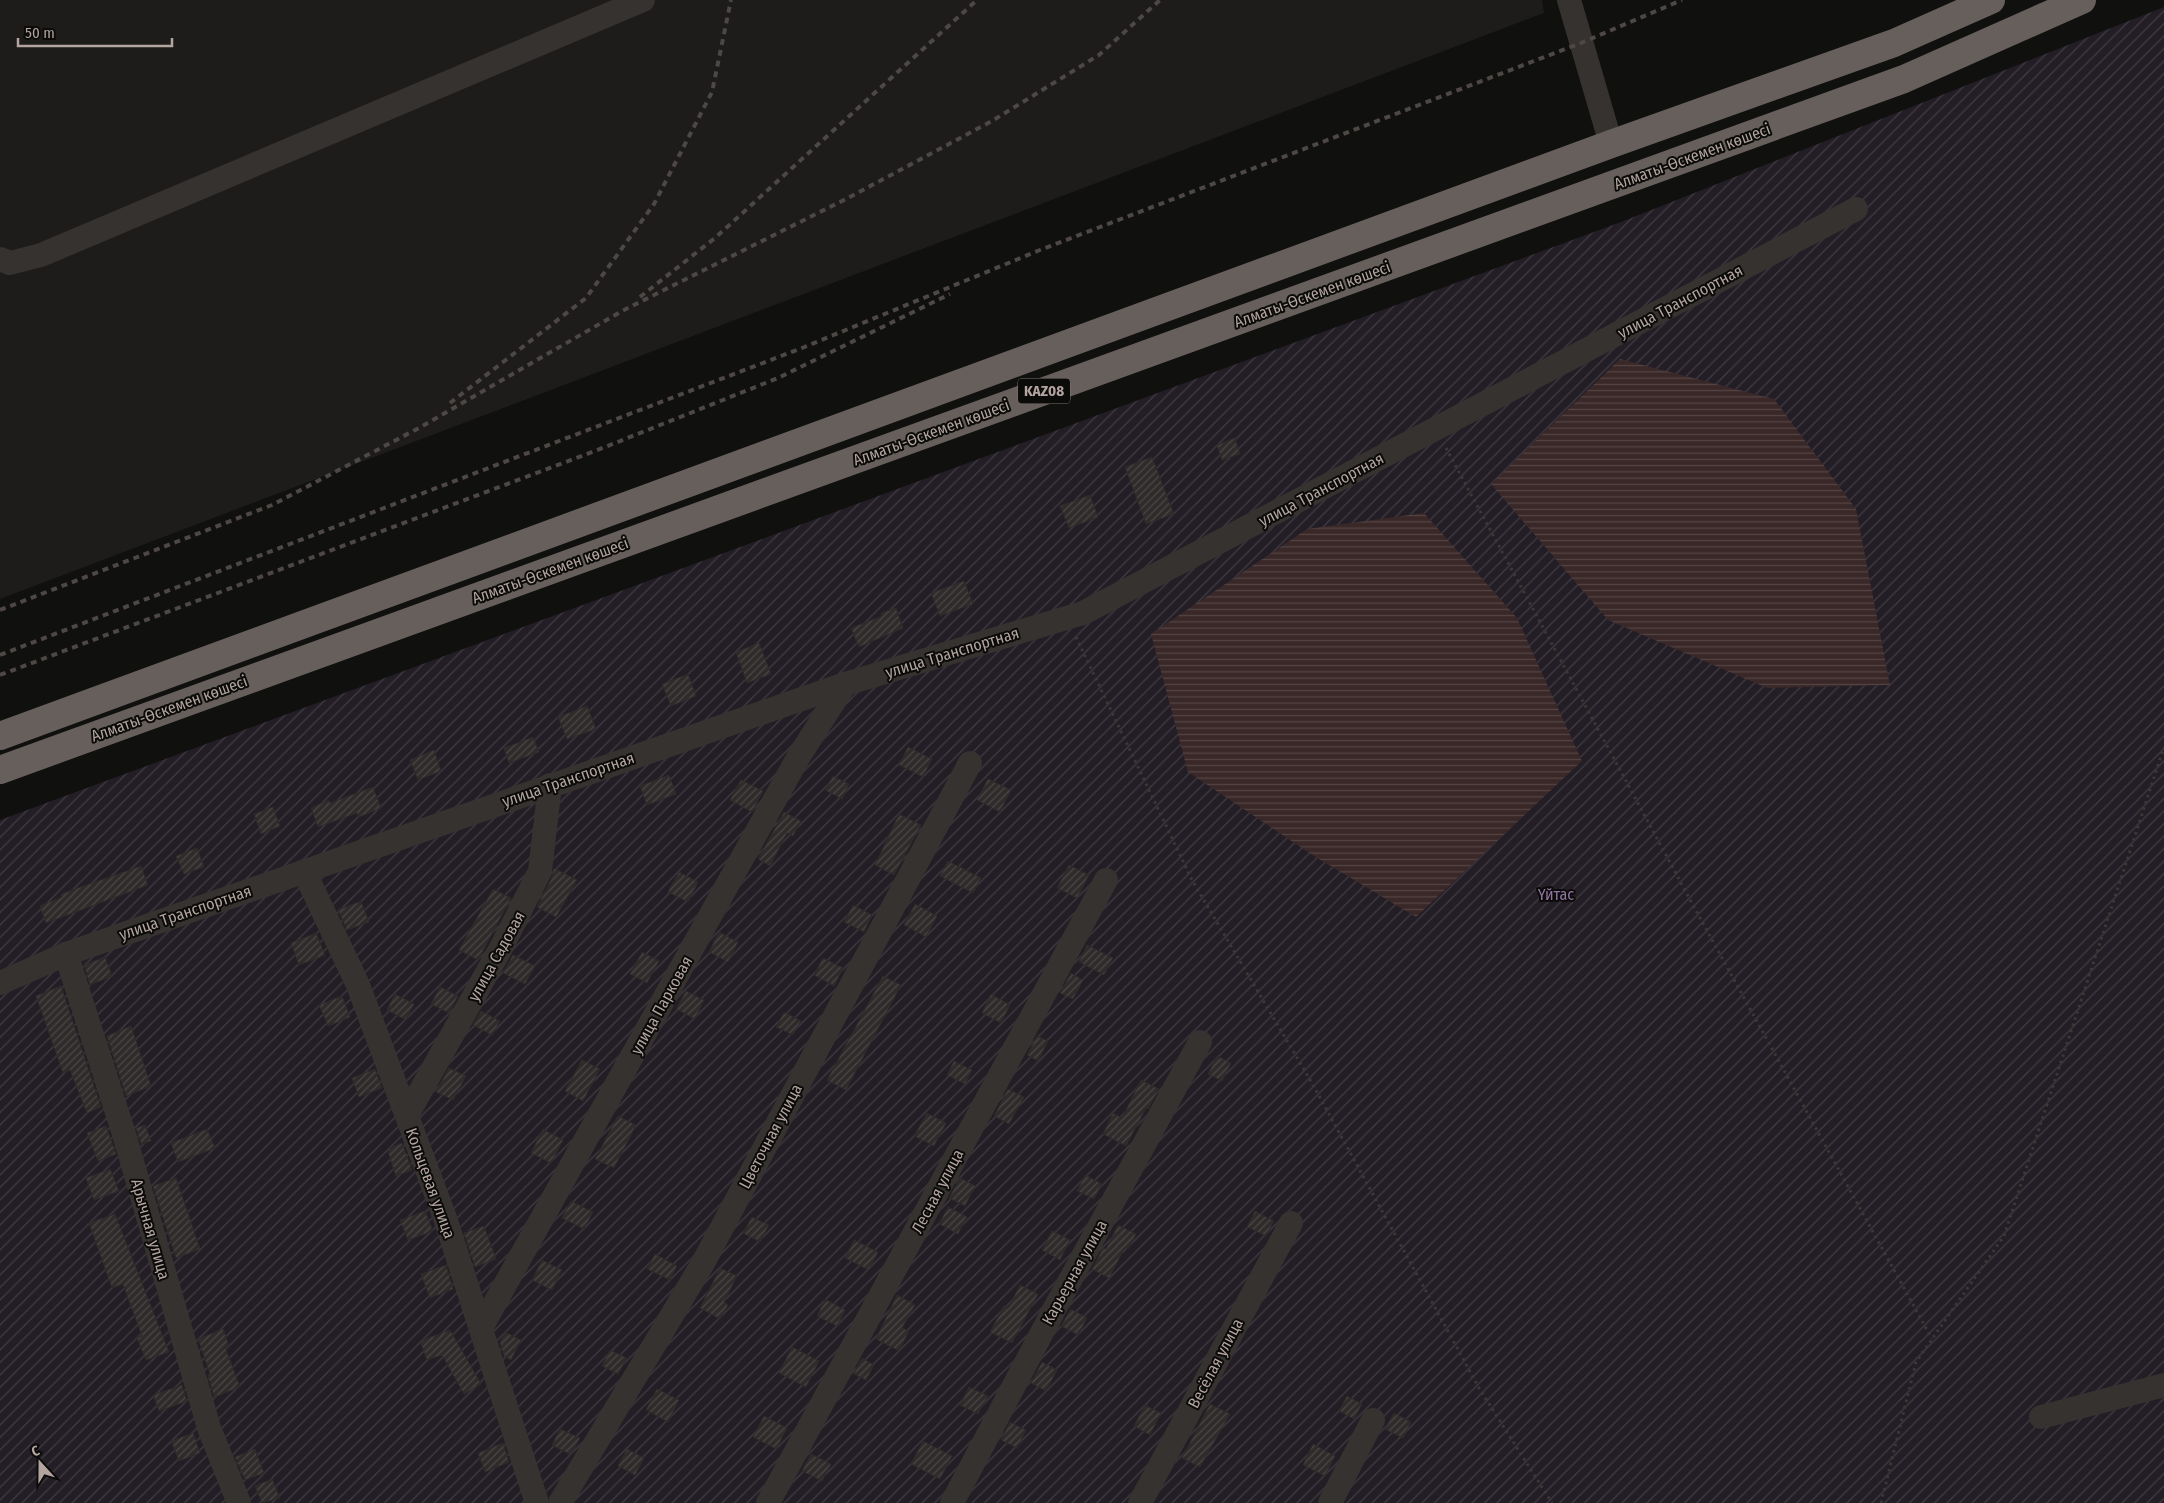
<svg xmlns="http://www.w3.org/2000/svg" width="2164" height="1503" viewBox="0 0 2164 1503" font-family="'Fira Sans Condensed',sans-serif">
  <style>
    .built { fill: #1d1c1b }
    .garden { fill: url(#garden-furrows) }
    .water { fill: url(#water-rules) }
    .building { fill: url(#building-hatch); stroke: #2d2b29 }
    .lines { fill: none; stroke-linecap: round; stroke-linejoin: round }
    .path { stroke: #3d3836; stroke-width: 3; stroke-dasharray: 2.5 4; stroke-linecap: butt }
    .minor { stroke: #363230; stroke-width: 24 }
    .highway { stroke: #675f5b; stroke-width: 28 }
    .rail { stroke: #4d4745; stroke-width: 4; stroke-dasharray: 6 5; stroke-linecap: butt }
    .labels { text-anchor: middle; stroke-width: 4; stroke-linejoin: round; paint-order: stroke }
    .shield { fill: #0b0b0a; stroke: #817672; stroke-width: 1 }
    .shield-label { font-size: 15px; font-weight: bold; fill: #b3a49f }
    .street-label { font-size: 16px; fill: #b3a49f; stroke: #0b0b0a }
    .park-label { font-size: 16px; fill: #9074a0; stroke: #0b0b0a }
  </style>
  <defs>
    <pattern id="garden-furrows" width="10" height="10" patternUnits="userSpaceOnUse" patternTransform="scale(1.25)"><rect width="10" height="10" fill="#231d26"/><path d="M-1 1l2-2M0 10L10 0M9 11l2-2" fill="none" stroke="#413b42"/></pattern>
    <pattern id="water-rules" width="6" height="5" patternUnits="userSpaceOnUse" patternTransform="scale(1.25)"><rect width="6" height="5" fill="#3a2828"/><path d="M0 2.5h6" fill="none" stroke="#544444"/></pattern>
    <pattern id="building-hatch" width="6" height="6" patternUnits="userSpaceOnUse" patternTransform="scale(1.25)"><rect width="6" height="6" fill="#2e2b2a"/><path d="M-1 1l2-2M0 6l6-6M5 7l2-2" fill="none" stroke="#4a4746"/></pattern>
  </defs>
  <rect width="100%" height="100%" fill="#10100f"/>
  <polygon class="built" points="0,0 1542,0 1544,13 0,599"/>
  <polygon class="garden" points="2164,7 2164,1503 0,1503 0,820 1621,222"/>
  <g class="water">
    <polygon points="1620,359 1774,399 1856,509 1890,685 1767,688 1608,620 1491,484"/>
    <polygon points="1424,513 1517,618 1582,761 1416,917 1314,856 1188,772 1151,634 1307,529"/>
  </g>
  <g class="building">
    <polygon points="1235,438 1240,454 1222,460 1217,445"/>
    <polygon points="1152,457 1174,514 1146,524 1125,467"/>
    <polygon points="1090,495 1098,517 1069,528 1060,506"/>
    <polygon points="964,581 973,604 940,616 931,593"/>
    <polygon points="896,608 903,628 859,647 851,628 882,616 881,613"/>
    <polygon points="759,643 771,674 747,683 736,652"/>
    <polygon points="688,674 696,696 671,706 662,684"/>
    <polygon points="587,706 596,729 567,739 558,717"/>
    <polygon points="533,737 539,752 509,763 504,748"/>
    <polygon points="908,747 932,759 923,777 899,765"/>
    <polygon points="434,750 441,771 418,780 410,760"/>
    <polygon points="669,775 676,794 647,805 640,786"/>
    <polygon points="833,776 849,784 842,799 825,790"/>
    <polygon points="988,779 1011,790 1000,812 977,800"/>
    <polygon points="741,780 763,791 752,812 730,800"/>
    <polygon points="373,787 381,808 359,817 357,813 318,827 311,808 329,800 330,803"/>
    <polygon points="273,807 280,826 261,834 254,814"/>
    <polygon points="784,812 801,821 793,836 787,833 770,866 758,859"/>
    <polygon points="899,814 921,825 894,875 875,865"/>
    <polygon points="197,848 204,867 184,874 176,856"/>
    <polygon points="948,861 981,878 973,893 940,876"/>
    <polygon points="1069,865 1089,875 1077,898 1057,888"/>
    <polygon points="141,866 148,885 46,923 40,906 62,897 61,894"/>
    <polygon points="554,868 577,880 556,917 537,907 552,877"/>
    <polygon points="679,872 698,882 688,902 668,892"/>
    <polygon points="493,889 511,898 478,960 459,950"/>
    <polygon points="361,901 369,922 347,930 338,910"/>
    <polygon points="915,904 937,916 926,937 904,925"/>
    <polygon points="853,905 872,915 864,932 844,922"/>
    <polygon points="719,932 738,942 728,962 709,952"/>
    <polygon points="316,933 325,955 299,965 291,943"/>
    <polygon points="1087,945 1113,958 1104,975 1079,962"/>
    <polygon points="642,952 659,961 647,983 630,974"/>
    <polygon points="513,955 535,966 525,984 503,973"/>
    <polygon points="105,957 112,976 90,985 84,965"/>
    <polygon points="823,958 843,968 834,986 814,975"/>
    <polygon points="1071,973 1083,980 1073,999 1060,993"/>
    <polygon points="883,976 901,985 846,1090 827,1080"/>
    <polygon points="61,986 101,1107 87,1113 70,1070 63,1073 36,996"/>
    <polygon points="440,987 458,996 449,1013 431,1004"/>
    <polygon points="686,991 704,1000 695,1019 676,1009"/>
    <polygon points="395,994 414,1004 406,1020 387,1010"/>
    <polygon points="991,994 1010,1005 1001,1023 982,1013"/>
    <polygon points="342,996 350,1017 328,1026 319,1005"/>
    <polygon points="481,1011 500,1021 492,1035 473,1025"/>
    <polygon points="784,1012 801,1021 793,1035 776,1027"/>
    <polygon points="131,1026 151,1086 126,1096 107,1036"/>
    <polygon points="1037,1036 1048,1041 1038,1061 1027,1055"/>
    <polygon points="1217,1056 1231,1063 1222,1081 1208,1074"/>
    <polygon points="582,1060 600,1069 583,1101 565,1091"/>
    <polygon points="954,1061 972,1070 965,1084 947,1075"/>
    <polygon points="449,1068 466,1076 453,1100 436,1092"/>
    <polygon points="375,1069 382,1088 359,1097 352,1078"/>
    <polygon points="1141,1080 1159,1089 1148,1109 1146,1108 1126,1146 1103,1134 1113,1113 1122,1118"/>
    <polygon points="1008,1089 1024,1097 1009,1124 994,1116"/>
    <polygon points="927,1113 946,1123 934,1146 914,1136"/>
    <polygon points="618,1116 636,1125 614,1168 595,1159"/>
    <polygon points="145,1125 151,1141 141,1144 136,1128"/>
    <polygon points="106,1126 116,1154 98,1161 87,1133"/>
    <polygon points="207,1129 215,1148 178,1162 171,1143"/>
    <polygon points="543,1129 563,1140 551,1163 531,1153"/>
    <polygon points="402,1143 412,1170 396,1176 387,1149"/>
    <polygon points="110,1169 119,1191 94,1200 86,1178"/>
    <polygon points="1085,1175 1102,1184 1094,1199 1077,1191"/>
    <polygon points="176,1178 200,1249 176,1258 153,1186"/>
    <polygon points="960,1178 975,1186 965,1206 949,1198"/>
    <polygon points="571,1201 593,1212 584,1229 562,1218"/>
    <polygon points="948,1207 967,1217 958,1234 939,1224"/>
    <polygon points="425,1211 433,1231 408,1240 400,1220"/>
    <polygon points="1255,1211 1274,1221 1266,1236 1247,1227"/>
    <polygon points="115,1214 169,1352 146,1360 137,1338 142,1336 123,1284 112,1288 89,1223"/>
    <polygon points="752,1217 769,1225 760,1242 743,1233"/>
    <polygon points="1118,1225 1136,1234 1128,1249 1125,1247 1109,1278 1092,1269 1103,1248 1106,1249"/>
    <polygon points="484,1226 496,1259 475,1267 464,1233"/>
    <polygon points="1052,1231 1070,1240 1060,1260 1042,1250"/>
    <polygon points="854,1240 878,1252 869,1270 845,1258"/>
    <polygon points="655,1254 677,1266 670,1280 647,1269"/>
    <polygon points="542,1260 562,1270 552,1290 532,1280"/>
    <polygon points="446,1265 453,1289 430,1298 421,1274"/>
    <polygon points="720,1268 737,1276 724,1302 728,1305 720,1319 700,1308"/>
    <polygon points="1020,1285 1038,1294 1012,1343 990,1332 1004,1306 1008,1308"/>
    <polygon points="897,1295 915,1305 902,1328 909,1331 899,1351 876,1339"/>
    <polygon points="825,1299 845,1310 837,1326 817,1316"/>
    <polygon points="1071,1309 1087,1318 1078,1335 1061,1326"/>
    <polygon points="223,1329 229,1346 225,1347 240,1387 214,1397 208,1375 210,1374 198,1339"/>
    <polygon points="450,1330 481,1384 464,1394 442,1355 427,1360 420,1341"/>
    <polygon points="505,1332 521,1340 511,1360 504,1356 500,1343"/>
    <polygon points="792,1347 819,1361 806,1387 779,1373"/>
    <polygon points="610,1350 627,1358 618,1374 602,1366"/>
    <polygon points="862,1358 874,1365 866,1380 854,1374"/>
    <polygon points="1042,1362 1057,1370 1046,1391 1031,1383"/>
    <polygon points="182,1385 187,1401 159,1411 153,1395"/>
    <polygon points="969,1387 988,1396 978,1414 960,1405"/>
    <polygon points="657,1389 679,1400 668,1422 646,1410"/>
    <polygon points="1347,1396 1362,1404 1354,1419 1339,1411"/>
    <polygon points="1210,1404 1230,1414 1200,1467 1182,1458"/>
    <polygon points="1145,1405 1161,1413 1150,1435 1134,1426"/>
    <polygon points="1394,1413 1411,1422 1403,1438 1385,1429"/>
    <polygon points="764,1416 787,1428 776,1449 753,1437"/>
    <polygon points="1010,1422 1026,1430 1017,1448 1001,1440"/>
    <polygon points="560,1429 580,1438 571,1455 552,1445"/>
    <polygon points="193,1433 200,1453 179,1461 171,1441"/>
    <polygon points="923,1441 952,1456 940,1479 911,1464"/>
    <polygon points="503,1443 509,1462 485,1472 478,1453"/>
    <polygon points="1313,1444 1335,1456 1325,1476 1303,1465"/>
    <polygon points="255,1449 264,1473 245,1480 235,1457"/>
    <polygon points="627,1449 644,1458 635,1475 618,1466"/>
    <polygon points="811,1454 831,1464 822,1481 802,1471"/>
    <polygon points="272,1479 280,1498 262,1503 255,1486"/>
  </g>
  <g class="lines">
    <g class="path">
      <polyline points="1446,448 1700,918 1932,1339"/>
      <polyline points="1076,637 1192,880 1312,1083 1479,1388 1552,1503"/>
      <polyline points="1881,1503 1916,1362 2004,1236 2164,747"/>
    </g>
    <g class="minor">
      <polyline points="1569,0 1611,144"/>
      <polyline points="0,259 10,263 41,255 643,0"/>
      <polyline points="304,871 358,985 445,1218 537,1503"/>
      <polyline points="66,954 124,1134 209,1428 239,1503"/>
      <polyline points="0,983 66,954 845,684 1083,613 1856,209"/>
      <polyline points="407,1115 501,948 540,871 550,785"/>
      <polyline points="481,1328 799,756 845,684"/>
      <polyline points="2041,1417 2164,1385"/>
      <polyline points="560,1503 703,1263 970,763"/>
      <polyline points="768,1503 1106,880"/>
      <polyline points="952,1503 1056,1306 1200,1042"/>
      <polyline points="1140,1503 1291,1223"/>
      <polyline points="1330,1503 1373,1420"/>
    </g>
    <g class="highway">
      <polyline points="0,736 1611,144 1894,43 1991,0"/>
      <polyline points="0,770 1904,79 2082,0"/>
    </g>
    <g class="rail">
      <polyline points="640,297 715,238 977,0"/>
      <polyline points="450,403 586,298 654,204 712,92 731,0"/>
      <polyline points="0,610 272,505 419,428 622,311 846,199 992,121 1099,55 1160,0"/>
      <polyline points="0,655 802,348 1040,250 1581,43 1682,0"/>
      <polyline points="0,675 595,451 778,378 950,294"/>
    </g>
  </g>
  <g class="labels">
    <rect class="shield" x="1018" y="378.5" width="52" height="25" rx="4"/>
    <g class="shield-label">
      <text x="1044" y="396">KAZ08</text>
    </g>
    <g class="street-label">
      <text transform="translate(1692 156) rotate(-20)" y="6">Алматы-Өскемен көшесі</text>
      <text transform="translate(1312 294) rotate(-20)" y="6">Алматы-Өскемен көшесі</text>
      <text transform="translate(1680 301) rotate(-28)" y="6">улица Транспортная</text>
      <text transform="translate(931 432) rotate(-20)" y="6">Алматы-Өскемен көшесі</text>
      <text transform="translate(1321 489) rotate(-28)" y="6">улица Транспортная</text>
      <text transform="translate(550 570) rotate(-20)" y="6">Алматы-Өскемен көшесі</text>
      <text transform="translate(952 652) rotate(-17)" y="6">улица Транспортная</text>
      <text transform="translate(169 708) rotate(-20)" y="6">Алматы-Өскемен көшесі</text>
      <text transform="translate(568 779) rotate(-19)" y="6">улица Транспортная</text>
      <text transform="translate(185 912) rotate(-19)" y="6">улица Транспортная</text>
      <text transform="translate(496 956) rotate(-61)" y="6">улица Садовая</text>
      <text transform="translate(661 1005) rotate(-61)" y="6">улица Парковая</text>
      <text transform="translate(770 1136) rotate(-62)" y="6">Цветочная улица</text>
      <text transform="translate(431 1183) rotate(70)" y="6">Кольцевая улица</text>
      <text transform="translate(937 1191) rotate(-62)" y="6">Лесная улица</text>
      <text transform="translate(151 1229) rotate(74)" y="6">Арычная улица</text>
      <text transform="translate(1074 1272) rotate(-61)" y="6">Карьерная улица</text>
      <text transform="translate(1215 1363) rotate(-62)" y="6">Весёлая улица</text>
    </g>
    <g class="park-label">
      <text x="1556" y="900">Үйтас</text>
    </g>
  </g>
  <g transform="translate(40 1463) rotate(339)" stroke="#0b0b0a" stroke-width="4" paint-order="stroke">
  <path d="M0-4L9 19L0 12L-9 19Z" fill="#b3a49f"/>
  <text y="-8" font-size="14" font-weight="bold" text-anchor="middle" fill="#b3a49f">С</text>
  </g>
  <path d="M18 38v8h154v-8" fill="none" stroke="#b3a49f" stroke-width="2.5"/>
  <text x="25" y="38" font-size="15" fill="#b3a49f" stroke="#0b0b0a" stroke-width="4" paint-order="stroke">50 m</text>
</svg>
